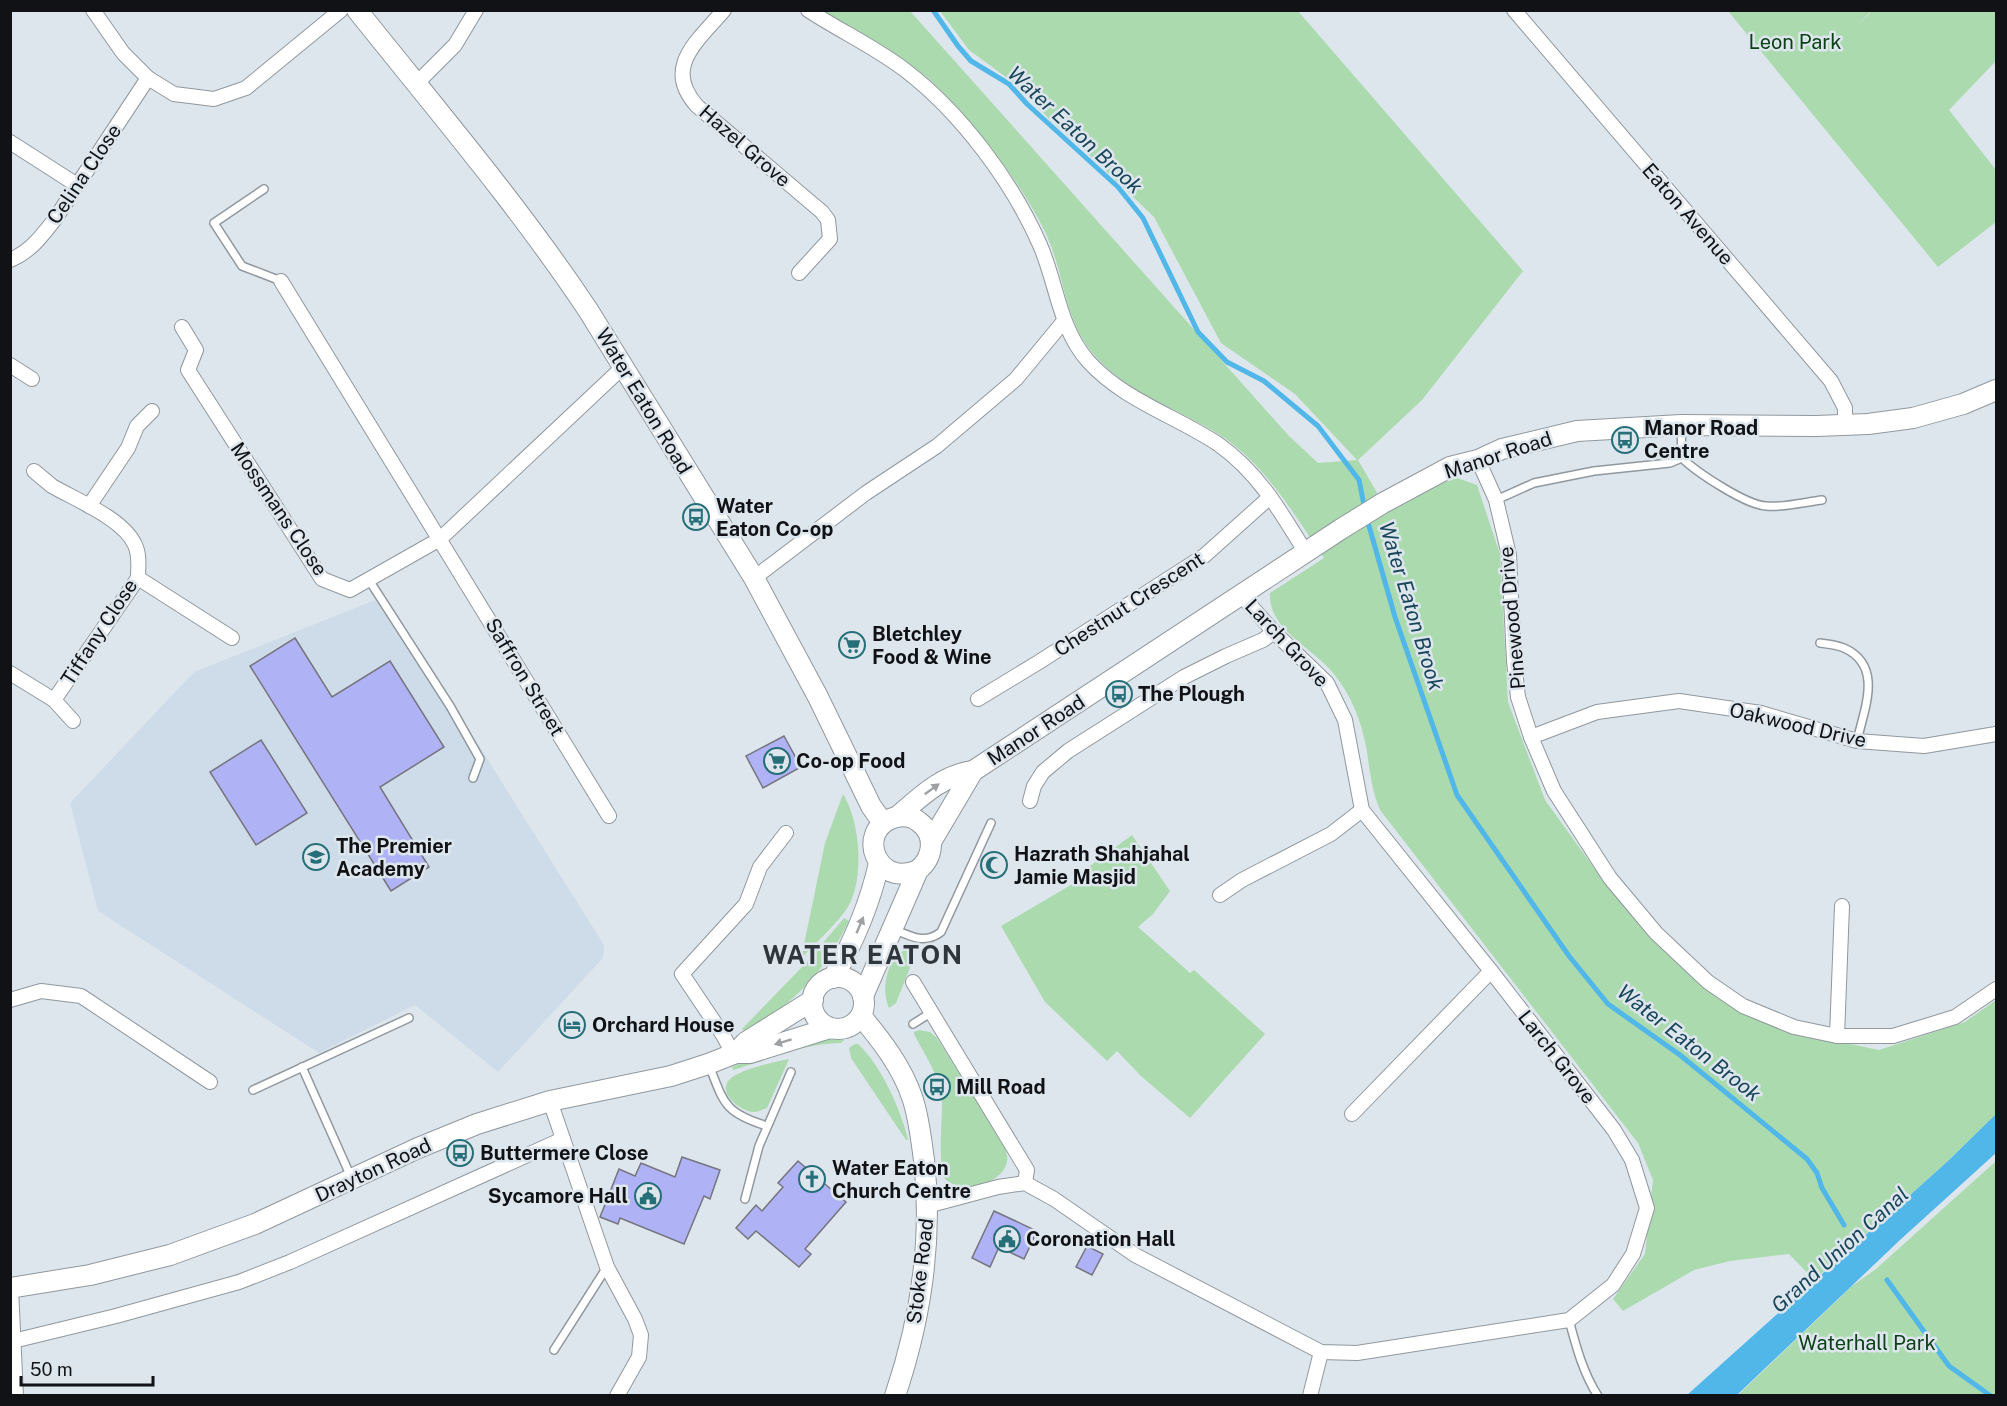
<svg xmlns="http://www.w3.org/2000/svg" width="2007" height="1406" viewBox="0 0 2007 1406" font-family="'Public Sans',sans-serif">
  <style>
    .built { fill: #cedce9 }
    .green { fill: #abdaae }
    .water { fill: #51b7e9 }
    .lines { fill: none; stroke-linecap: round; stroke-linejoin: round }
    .stream { stroke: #51b7e9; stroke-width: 5 }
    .building { fill: #afb2f5; stroke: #75757e; stroke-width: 1.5 }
    .lane-casing { stroke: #90989e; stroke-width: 10 }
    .street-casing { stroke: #90989e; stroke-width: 16 }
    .secondary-casing { stroke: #90989e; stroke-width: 22 }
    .lane { stroke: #fff; stroke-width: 7 }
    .street { stroke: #fff; stroke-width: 14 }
    .secondary { stroke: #fff; stroke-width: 20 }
    .oneway { fill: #9fa0a1 }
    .labels { text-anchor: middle; stroke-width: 5; stroke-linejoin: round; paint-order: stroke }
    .park-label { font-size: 20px; fill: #0c4117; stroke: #dee6ed }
    .street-label { font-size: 20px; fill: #101215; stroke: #dee6ed }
    .poi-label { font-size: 20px; font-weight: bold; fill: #101215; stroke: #dee6ed; text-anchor: start }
    .water-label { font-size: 21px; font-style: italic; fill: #19455a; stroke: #dee6ed }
    .district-label { font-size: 26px; font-weight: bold; letter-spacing: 1.5px; fill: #30373c; stroke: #dee6ed }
  </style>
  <rect width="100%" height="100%" fill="#dee6ed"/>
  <polygon class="built" points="385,596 604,945 603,958 498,1072 415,1005 319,1053 98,911 70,803 194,672"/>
  <g class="green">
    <path d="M 823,11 L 910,11 L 1289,436 L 1318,463 L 1357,460 L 1295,394 L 1221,343 L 1154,217 L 1084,150 L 1050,120 L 1018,86 L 969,50 L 940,11 L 1298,11 L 1523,271 L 1422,400 L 1358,460 L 1383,503 L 1457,478 L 1477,485 L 1500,554 L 1508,702 L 1545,800 L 1597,872 L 1653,940 L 1725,1002 L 1797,1033 L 1879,1050 L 1965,1022 L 1996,1000 L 1996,1114 L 1948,1161 L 1814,1280 L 1789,1254 L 1730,1261 L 1694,1270 L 1623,1311 L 1613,1299 L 1645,1254 L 1653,1180 L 1638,1143 L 1380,810 C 1372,792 1370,772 1367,752 C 1362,722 1352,696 1333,673 C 1312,647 1268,630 1270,593 L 1324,558 C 1295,516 1268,469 1226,439 C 1183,410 1131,396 1096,357 C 1064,322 1065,276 1047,236 C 1024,186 971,117 930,80 C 900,54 857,30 823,11 Z"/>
    <polygon points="1728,11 1871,11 1856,27 1872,11 1996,11 1996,61 1949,110 1996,170 1996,222 1938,267"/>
    <path d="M 843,794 C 860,821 865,878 848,907 C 837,924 815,943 801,959 L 825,843 Z"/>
    <polygon points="1132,835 1170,891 1153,914 1138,927 1190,973 1194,970 1265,1034 1190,1118 1141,1076 1117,1051 1107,1061 1045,1002 1001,926 1081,879 1079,874"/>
    <path d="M 844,918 L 849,921 C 822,975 797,1001 745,1032 L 742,1029 L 805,964 Z"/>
    <path d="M 910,948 L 914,948 L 915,955 L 896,1003 L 889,1008 C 880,989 887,954 910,948 Z"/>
    <path d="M 919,1030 L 930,1032 L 937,1038 L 1005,1147 C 1006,1152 1008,1157 1007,1162 C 1002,1185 960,1195 944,1178 C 938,1153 942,1128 942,1103 C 941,1078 925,1055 914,1034 L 914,1032 Z"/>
    <path d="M 833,1035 L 844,1040 L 841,1043 C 805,1043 767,1060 733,1070 L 732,1067 L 761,1053 Z"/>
    <path d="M 855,1044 L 858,1044 C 881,1065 901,1110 908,1140 L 906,1140 L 851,1058 L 849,1048 Z"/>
    <path d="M 789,1059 L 767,1108 C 762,1110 758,1112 753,1112 C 742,1111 721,1097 727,1083 C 733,1070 775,1062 789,1059 Z"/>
    <polygon points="1996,1161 1996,1395 1737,1396 1852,1286 1876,1269"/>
  </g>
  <polygon class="water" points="1996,1114 1996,1153 1900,1240 1737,1395 1687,1395 1948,1161"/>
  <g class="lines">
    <g class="stream">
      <polyline points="933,10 958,46 971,61 1009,84 1027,104 1118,187 1143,218 1198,332 1227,362 1264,381 1318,426 1359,480 1365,510"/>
      <polyline points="1367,519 1395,617 1457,795 1569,956 1608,1004 1680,1055 1807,1159 1817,1173 1822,1188 1844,1225"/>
      <polyline points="1887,1280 1949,1366 1991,1396"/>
    </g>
  </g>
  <g class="building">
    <polygon points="295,638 332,697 390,661 444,747 380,787 429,867 391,891 250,666"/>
    <polygon points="784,736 801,767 763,788 746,756"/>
    <polygon points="261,740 307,813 256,845 210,772"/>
    <polygon points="682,1157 720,1170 710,1199 704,1196 684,1244 620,1218 618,1224 600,1217 619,1169 635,1176 641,1163 675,1177"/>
    <polygon points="798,1161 846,1202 805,1249 811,1254 799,1267 756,1231 748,1239 736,1228 756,1205 762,1211 783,1187 778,1183"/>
    <polygon points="994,1211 1037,1231 1024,1259 999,1247 990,1267 972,1258"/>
    <polygon points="1087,1246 1103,1254 1092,1275 1076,1267"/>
  </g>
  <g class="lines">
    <defs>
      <g id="lane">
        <polyline points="264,189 214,223 242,266 281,281"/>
        <path d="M 1681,426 L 1682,458 C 1696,472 1746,505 1766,506 C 1781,508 1806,502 1822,500"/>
        <polyline points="1496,500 1534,483 1594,471 1670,463 1682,458"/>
        <polyline points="369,580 450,706 480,759 473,778"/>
        <path d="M 1820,643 C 1828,644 1837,645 1844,648 C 1884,666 1864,709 1857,741"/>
        <path d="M 893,929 C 911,936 924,945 941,932 L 991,823"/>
        <polyline points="913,1024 932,1012"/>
        <path d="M 709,1065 C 724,1104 725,1113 767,1126"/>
        <polyline points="302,1067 351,1177"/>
        <polyline points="253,1090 409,1018"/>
        <polyline points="745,1199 759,1146 791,1072"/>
        <path d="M 1569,1320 C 1576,1346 1583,1373 1598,1396"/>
        <polyline points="554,1350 607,1267"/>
      </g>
      <g id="street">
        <polyline points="93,10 123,53 148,78 174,94 214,99 246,88 341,10"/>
        <path d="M 724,10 C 698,41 662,67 697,106 L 822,212 L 828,220 L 830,239 L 799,273"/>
        <path d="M 808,10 C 840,31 875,47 905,70 C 960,112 1012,181 1040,245 C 1057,284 1059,328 1088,361 C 1123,400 1176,416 1218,444 C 1258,472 1281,512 1306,553"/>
        <polyline points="1514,10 1831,381 1845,408 1845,426"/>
        <polyline points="416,84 455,45 476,10"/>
        <polyline points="10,142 77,185"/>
        <path d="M 10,260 C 30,252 42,236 55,219 L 148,78"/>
        <polyline points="281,281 609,816"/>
        <polyline points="182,327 196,350 188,370 322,579 350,590 440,539 623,367"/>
        <polyline points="10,365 32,379"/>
        <polyline points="1478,460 1496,500 1509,555 1514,661 1518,697 1531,737 1554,791 1610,878 1656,933 1708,982 1743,1006 1794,1027 1837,1036 1893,1036 1955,1017 1996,989"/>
        <polyline points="89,506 128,448 137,426 152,411"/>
        <polyline points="138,578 232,638"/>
        <polyline points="754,578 866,493 937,446 1016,379 1064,321"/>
        <path d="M 10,673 L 54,700 L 138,578 C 138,568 140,555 135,545 C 124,519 76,500 52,486 C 46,481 40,476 34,471"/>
        <polyline points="978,699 1039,662 1204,556 1270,497"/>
        <polyline points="54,700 73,721"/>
        <polyline points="1531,737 1597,712 1679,701 1761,713 1857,741 1924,746 1996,734"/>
        <polyline points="1030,801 1034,786 1043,772 1068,751 1184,677 1226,656 1263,640 1274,632"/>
        <polyline points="1220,895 1242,880 1331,834 1362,810"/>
        <polyline points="913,982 1027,1170 1025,1183"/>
        <polyline points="10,1000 41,991 81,996 210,1082"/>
        <polyline points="1837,1036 1842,906"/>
        <polyline points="733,1054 723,1035 682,974 746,904 760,867 786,833"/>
        <polyline points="550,1101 607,1267 635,1319 641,1335 639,1357 617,1396"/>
        <polyline points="1352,1114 1491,971"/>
        <polyline points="927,1206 998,1187 1025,1183 1054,1199 1135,1255 1321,1352 1357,1353 1569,1320 1613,1285 1633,1254 1647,1208 1632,1160 1614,1130 1491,971 1362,810 1345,720 1327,683 1274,632 1241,595"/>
        <polyline points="11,1288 16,1396"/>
        <polyline points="13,1341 116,1316 239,1282 290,1262 563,1139"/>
        <polyline points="1310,1396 1321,1352"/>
      </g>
      <g id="secondary">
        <path d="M 357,10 C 436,109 518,205 588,310 L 754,578 L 818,697 L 871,806 L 883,823"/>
        <path d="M 897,817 C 919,798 942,775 973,771"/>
        <polyline points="931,842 973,771 1341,529 1383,503 1450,467 1478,460 1502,449 1577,431 1681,425 1816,426 1868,424 1913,418 1963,404 1996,390"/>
        <circle cx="838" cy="1003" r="26"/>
        <path d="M 833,978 C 854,941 870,904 879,863"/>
        <path d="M 863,996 L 918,870 C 933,858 937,835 919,822 C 912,816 902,815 893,818 C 855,831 877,889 918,870"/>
        <path d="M 861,1016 C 881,1040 902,1067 912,1097 C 919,1117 921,1139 924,1160 C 933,1241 921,1319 895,1396"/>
        <polyline points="737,1053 750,1053 830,1028"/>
        <polyline points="10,1288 90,1275 170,1255 255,1224 418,1148 477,1124 550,1101 671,1076 708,1064 736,1053 746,1042 813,1000"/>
      </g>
    </defs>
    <use href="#lane" class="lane-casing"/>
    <use href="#street" class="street-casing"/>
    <use href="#secondary" class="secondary-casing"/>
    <use href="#lane" class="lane"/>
    <use href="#street" class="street"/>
    <use href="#secondary" class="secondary"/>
  </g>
  <defs><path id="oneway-solid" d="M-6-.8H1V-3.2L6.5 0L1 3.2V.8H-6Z" transform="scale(1.5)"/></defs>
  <g class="oneway">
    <use href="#oneway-solid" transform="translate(932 789) rotate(-36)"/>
    <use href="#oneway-solid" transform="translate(860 925) rotate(-67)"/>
    <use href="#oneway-solid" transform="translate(783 1042) rotate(163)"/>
  </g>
  <defs>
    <symbol id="bus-ring" viewBox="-11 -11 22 22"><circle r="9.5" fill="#dee6ed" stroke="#266f78" stroke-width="1.5"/><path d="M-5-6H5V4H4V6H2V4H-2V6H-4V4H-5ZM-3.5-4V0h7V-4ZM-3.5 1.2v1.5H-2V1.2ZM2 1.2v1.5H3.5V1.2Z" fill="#266f78"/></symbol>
    <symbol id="supermarket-ring" viewBox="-11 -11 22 22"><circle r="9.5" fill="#dee6ed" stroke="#266f78" stroke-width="1.5"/><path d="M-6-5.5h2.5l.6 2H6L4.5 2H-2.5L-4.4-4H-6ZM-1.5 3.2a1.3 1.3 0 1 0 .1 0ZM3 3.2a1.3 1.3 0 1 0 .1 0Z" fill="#266f78"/></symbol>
    <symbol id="school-ring" viewBox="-11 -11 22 22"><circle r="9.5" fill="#dee6ed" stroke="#266f78" stroke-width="1.5"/><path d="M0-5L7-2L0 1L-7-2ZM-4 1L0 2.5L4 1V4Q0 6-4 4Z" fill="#266f78"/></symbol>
    <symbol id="mosque-ring" viewBox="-11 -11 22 22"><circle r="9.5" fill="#dee6ed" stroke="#266f78" stroke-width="1.5"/><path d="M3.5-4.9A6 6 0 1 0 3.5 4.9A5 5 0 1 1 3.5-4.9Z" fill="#266f78"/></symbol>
    <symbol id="hotel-ring" viewBox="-11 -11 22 22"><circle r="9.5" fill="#dee6ed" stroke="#266f78" stroke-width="1.5"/><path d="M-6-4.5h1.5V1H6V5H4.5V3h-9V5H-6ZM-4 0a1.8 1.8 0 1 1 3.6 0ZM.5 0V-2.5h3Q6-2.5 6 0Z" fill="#266f78"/></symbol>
    <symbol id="church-ring" viewBox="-11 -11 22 22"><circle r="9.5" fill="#dee6ed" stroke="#266f78" stroke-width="1.5"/><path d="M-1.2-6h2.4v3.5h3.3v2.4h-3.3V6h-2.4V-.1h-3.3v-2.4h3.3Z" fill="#266f78"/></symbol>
    <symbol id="civic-ring" viewBox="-11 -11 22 22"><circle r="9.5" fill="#dee6ed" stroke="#266f78" stroke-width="1.5"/><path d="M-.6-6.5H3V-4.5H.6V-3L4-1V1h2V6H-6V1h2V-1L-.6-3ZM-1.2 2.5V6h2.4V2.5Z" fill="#266f78"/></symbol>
  </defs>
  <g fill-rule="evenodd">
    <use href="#bus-ring" x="1610" y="425" width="30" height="30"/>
    <use href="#bus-ring" x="681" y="502" width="30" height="30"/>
    <use href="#supermarket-ring" x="837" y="630" width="30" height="30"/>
    <use href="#bus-ring" x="1104" y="679" width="30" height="30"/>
    <use href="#supermarket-ring" x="762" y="746" width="30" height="30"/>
    <use href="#school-ring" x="301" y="842" width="30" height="30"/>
    <use href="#mosque-ring" x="979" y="850" width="30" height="30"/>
    <use href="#hotel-ring" x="557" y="1010" width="30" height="30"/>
    <use href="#bus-ring" x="922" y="1072" width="30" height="30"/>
    <use href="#bus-ring" x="445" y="1138" width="30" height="30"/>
    <use href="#church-ring" x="797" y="1164" width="30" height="30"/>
    <use href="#civic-ring" x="633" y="1181" width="30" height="30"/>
    <use href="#civic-ring" x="992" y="1224" width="30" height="30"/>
  </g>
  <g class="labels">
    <g class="park-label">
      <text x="1795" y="49">Leon Park</text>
      <text x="1867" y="1350">Waterhall Park</text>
    </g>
    <g class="street-label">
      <text transform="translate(745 146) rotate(41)" y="7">Hazel Grove</text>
      <text transform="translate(84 174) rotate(-56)" y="7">Celina Close</text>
      <text transform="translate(1688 214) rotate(49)" y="7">Eaton Avenue</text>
      <text transform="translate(644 401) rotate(59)" y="7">Water Eaton Road</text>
      <text transform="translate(1498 455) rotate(-18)" y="7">Manor Road</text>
      <text transform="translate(279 509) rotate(56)" y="7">Mossmans Close</text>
      <text transform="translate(1129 604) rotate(-33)" y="7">Chestnut Crescent</text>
      <text transform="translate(1512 618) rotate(-95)" y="7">Pinewood Drive</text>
      <text transform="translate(99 632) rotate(-57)" y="7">Tiffany Close</text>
      <text transform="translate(1287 643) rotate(47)" y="7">Larch Grove</text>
      <text transform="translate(525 677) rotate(59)" y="7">Saffron Street</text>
      <text transform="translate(1798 725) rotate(13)" y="7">Oakwood Drive</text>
      <text transform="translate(1036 730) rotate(-33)" y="7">Manor Road</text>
      <text transform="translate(1557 1057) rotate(52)" y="7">Larch Grove</text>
      <text transform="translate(373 1170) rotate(-25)" y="7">Drayton Road</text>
      <text transform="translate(920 1271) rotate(-83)" y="7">Stoke Road</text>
    </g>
    <g class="poi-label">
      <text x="1644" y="435">Manor Road<tspan x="1644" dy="23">Centre</tspan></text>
      <text x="716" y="513">Water<tspan x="716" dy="23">Eaton Co-op</tspan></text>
      <text x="872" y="641">Bletchley<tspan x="872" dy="23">Food &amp; Wine</tspan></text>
      <text x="1138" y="701">The Plough</text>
      <text x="796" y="768">Co-op Food</text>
      <text x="336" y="853">The Premier<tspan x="336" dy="23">Academy</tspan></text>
      <text x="1014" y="861">Hazrath Shahjahal<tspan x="1014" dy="23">Jamie Masjid</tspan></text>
      <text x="592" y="1032">Orchard House</text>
      <text x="956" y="1094">Mill Road</text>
      <text x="480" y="1160">Buttermere Close</text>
      <text x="832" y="1175">Water Eaton<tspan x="832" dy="23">Church Centre</tspan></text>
      <text x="628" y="1203" text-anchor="end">Sycamore Hall</text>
      <text x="1026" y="1246">Coronation Hall</text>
    </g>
    <g class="water-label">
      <text transform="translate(1075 130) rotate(43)" y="7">Water Eaton Brook</text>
      <text transform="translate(1411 606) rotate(73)" y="7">Water Eaton Brook</text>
      <text transform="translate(1689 1043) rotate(38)" y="7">Water Eaton Brook</text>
      <text transform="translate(1840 1250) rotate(-42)" y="7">Grand Union Canal</text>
    </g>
    <g class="district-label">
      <text x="863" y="964">WATER EATON</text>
    </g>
  </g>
  <rect width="2007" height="1406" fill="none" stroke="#101215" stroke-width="24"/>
  <path d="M21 1376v9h132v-9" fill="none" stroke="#101215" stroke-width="3"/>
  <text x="30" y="1376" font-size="18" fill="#101215" stroke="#dee6ed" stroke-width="4.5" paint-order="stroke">50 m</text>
</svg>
